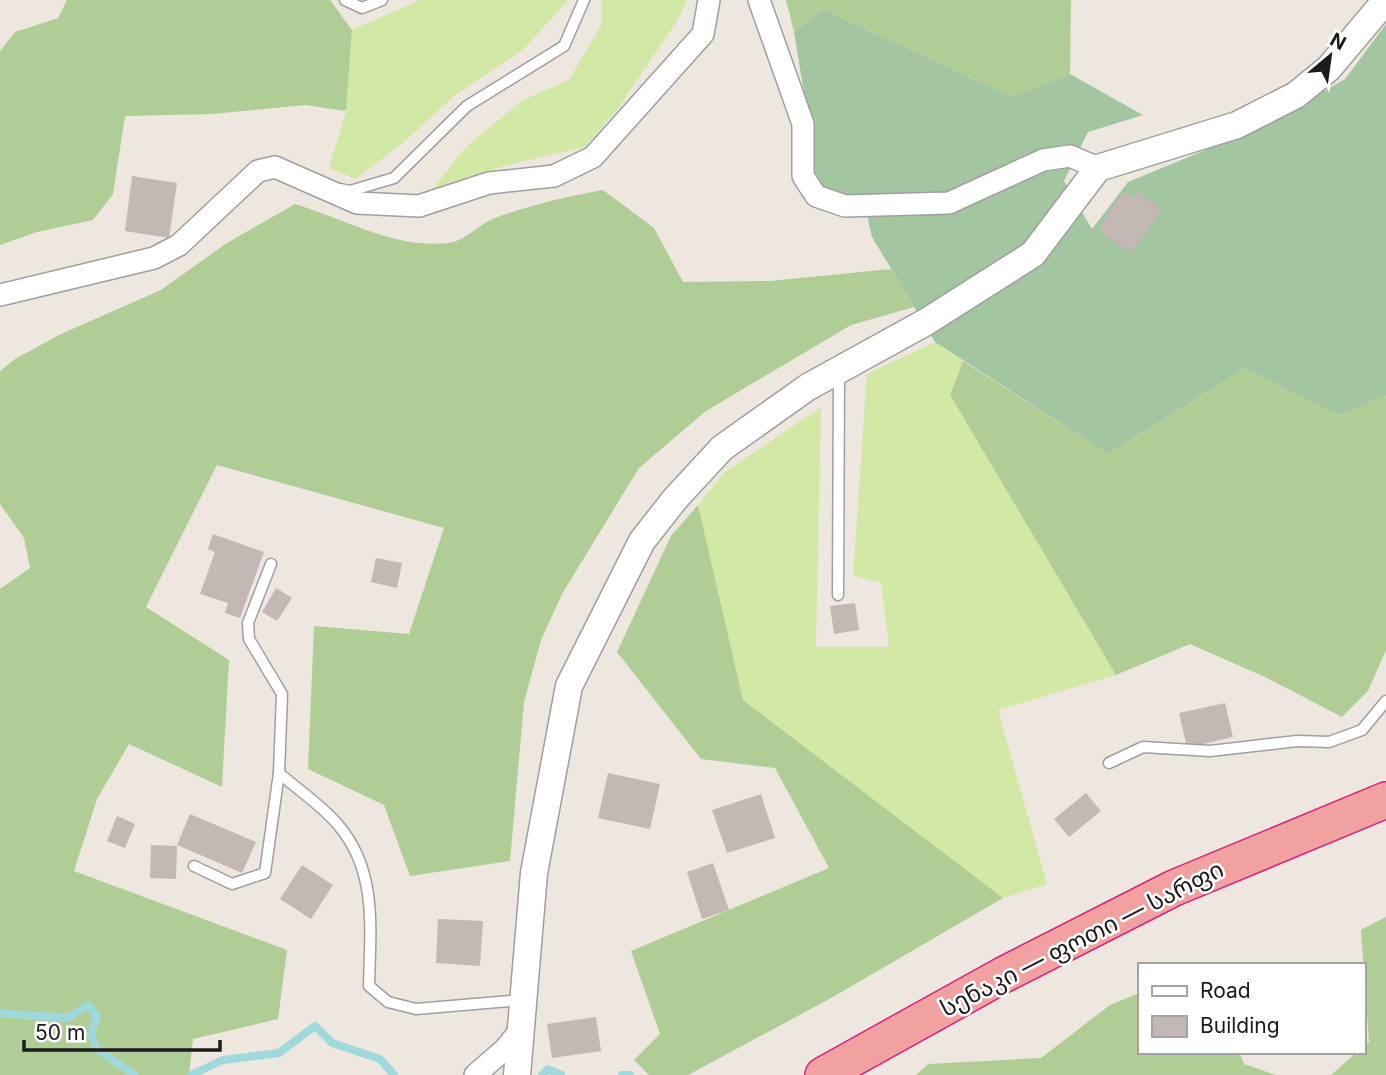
<svg xmlns="http://www.w3.org/2000/svg" width="1386" height="1075" viewBox="0 0 1386 1075" font-family="Inter,'Noto Sans Georgian',sans-serif">
  <style>
    .grass { fill: #d2e9a5 }
    .forest { fill: #afcd95 }
    .cemetery { fill: #a3c6a1 }
    .lines { fill: none; stroke-linecap: round; stroke-linejoin: round }
    .stream { stroke: #a0d9dc; stroke-width: 8 }
    .building { fill: #c4b8b4 }
    .service-casing { stroke: #9f9f9f; stroke-width: 13 }
    .minor-casing { stroke: #9f9f9f; stroke-width: 24 }
    .tertiary-casing { stroke: #9f9f9f; stroke-width: 29 }
    .trunk-casing { stroke: #d62280; stroke-width: 38 }
    .service { stroke: #fff; stroke-width: 10 }
    .minor { stroke: #fff; stroke-width: 21 }
    .tertiary { stroke: #fff; stroke-width: 26 }
    .trunk { stroke: #f1a2a0; stroke-width: 35 }
    .labels { text-anchor: middle; stroke-width: 5; stroke-linejoin: round; paint-order: stroke }
    .street-label { font-size: 24px; fill: #1b1b1b; stroke: #fff }
  </style>
  <rect width="100%" height="100%" fill="#ede7e0"/>
  <g class="grass">
    <polygon points="420,0 568,0 523,50 454,96 404,142 356,179 329,168 346,111 352,30"/>
    <polygon points="602,0 687,0 677,21 617,110 585,147 504,166 432,190 464,149 521,101 569,80 602,24"/>
    <polygon points="935,342 963,361 950,395 1116,675 998,710 1047,884 1003,898 743,700 698,505 725,472 821,407 816,647 889,647 881,583 853,575 867,374"/>
  </g>
  <g class="forest">
    <polygon points="67,0 330,0 352,30 346,111 305,105 213,114 125,116 113,194 93,220 37,232 0,245 0,51 15,32 58,18"/>
    <polygon points="786,0 1071,0 1070,74 1012,97 823,9 794,32"/>
    <path d="M 603,190 L 654,228 L 683,282 L 770,281 L 891,269 L 914,307 L 851,325 L 706,411 L 639,468 L 562,594 L 541,640 L 524,702 L 510,861 L 410,876 L 384,805 L 308,769 L 314,626 L 409,634 L 444,528 L 217,465 L 146,607 L 229,660 L 222,787 L 129,744 L 97,799 L 74,871 L 287,950 L 278,1019 L 193,1039 L 189,1075 L 0,1075 L 0,589 L 30,568 L 24,538 L 0,504 L 0,371 L 15,359 L 61,334 L 161,290 L 227,243 L 295,204 C 345,219 394,249 448,243 C 464,242 479,224 495,218 C 530,205 566,197 603,190 Z"/>
    <polygon points="963,361 1108,454 1245,368 1339,416 1386,396 1386,650 1368,691 1342,717 1265,677 1190,644 1116,675 950,395"/>
    <polygon points="698,505 743,700 1003,898 831,998 688,1075 649,1075 634,1060 660,1034 631,951 829,868 775,768 701,759 617,652 671,536"/>
    <polygon points="1386,917 1386,1075 1331,1075 1357,1052 1363,1052 1363,1047 1369,1042 1361,930"/>
    <polygon points="1139,993 1139,1052 1239,1052 1244,1064 1276,1075 916,1075 928,1064 1041,1058 1110,1005"/>
  </g>
  <polygon class="cemetery" points="823,9 1012,97 1070,74 1143,115 1088,132 1064,181 1092,229 1128,182 1259,128 1345,79 1386,24 1386,396 1339,416 1245,368 1108,454 935,342 872,237 865,206 826,197 815,180 811,135 794,32"/>
  <g class="lines">
    <g class="stream">
      <polyline points="0,1013 68,1018 88,1005 97,1017 91,1034 97,1049 134,1075"/>
      <polyline points="191,1075 223,1060 279,1053 315,1026 332,1043 380,1059 394,1075"/>
      <polyline points="542,1075 548,1069 561,1075"/>
      <polyline points="622,1075 630,1075"/>
    </g>
  </g>
  <g class="building">
    <polygon points="132,176 177,183 169,238 125,231"/>
    <polygon points="1124,192 1133,198 1138,192 1162,210 1131,253 1098,230"/>
    <polygon points="213,534 264,552 240,618 225,613 228,603 200,594 215,552 208,549"/>
    <polygon points="376,558 402,563 397,588 371,582"/>
    <polygon points="276,588 292,598 277,621 262,612"/>
    <polygon points="855,603 859,630 834,634 830,606"/>
    <polygon points="1225,703 1233,737 1187,748 1179,713"/>
    <polygon points="608,773 660,784 650,829 598,818"/>
    <polygon points="1086,793 1101,811 1069,837 1054,819"/>
    <polygon points="761,794 775,838 727,853 712,810"/>
    <polygon points="190,814 256,842 242,873 177,845"/>
    <polygon points="117,816 135,824 125,848 107,841"/>
    <polygon points="151,845 177,846 176,879 150,878"/>
    <polygon points="713,863 729,910 702,919 687,872"/>
    <polygon points="302,865 333,885 311,919 280,899"/>
    <polygon points="438,919 483,921 480,966 436,963"/>
    <polygon points="596,1017 601,1051 552,1058 547,1024"/>
  </g>
  <g class="lines">
    <defs>
      <g id="service">
        <polyline points="345,0 362,8 382,0"/>
        <polyline points="340,189 350,191 394,178 467,106 564,46 584,0"/>
        <path d="M 271,564 L 248,623 L 249,639 L 282,694 L 279,773 C 298,790 323,806 339,826 C 378,872 370,931 369,986 L 388,1002 L 416,1009 L 523,1000"/>
        <polyline points="838,595 839,373"/>
        <polyline points="1109,763 1143,747 1210,751 1297,741 1329,742 1362,730 1386,701"/>
        <polyline points="194,866 232,884 265,873 279,773"/>
      </g>
      <g id="minor">
        <polyline points="759,0 803,124 803,176 816,196 845,206 949,203 1043,160 1070,156 1098,168"/>
        <polyline points="0,295 154,258 179,245 258,171 275,167 357,203 419,206 489,183 554,176 593,157 703,34 709,0"/>
        <polyline points="475,1075 505,1049 521,1029"/>
      </g>
      <polyline id="tertiary" points="517,1075 534,873 569,686 642,541 675,499 722,448 808,387 926,322 1033,254 1098,168 1237,125 1296,95 1329,68 1386,0"/>
      <polyline id="trunk" points="823,1075 1003,975 1174,888 1386,800"/>
    </defs>
    <use href="#service" class="service-casing"/>
    <use href="#minor" class="minor-casing"/>
    <use href="#tertiary" class="tertiary-casing"/>
    <use href="#trunk" class="trunk-casing"/>
    <use href="#service" class="service"/>
    <use href="#minor" class="minor"/>
    <use href="#tertiary" class="tertiary"/>
    <use href="#trunk" class="trunk"/>
  </g>
  <g class="labels">
    <g class="street-label">
      <text transform="translate(1082 939) rotate(-27)" y="8">სენაკი — ფოთი — სარფი</text>
    </g>
  </g>
  <rect x="1138" y="963" width="228" height="91" fill="#ffffff" stroke="#a4a4a4" stroke-width="2"/>
  <rect x="1152" y="986" width="35" height="10" fill="#ffffff" stroke="#a4a4a4" stroke-width="2"/>
  <text x="1200" y="998" font-size="21" fill="#1b1b1b">Road</text>
  <rect x="1152" y="1016" width="35" height="21" fill="#c4b8b4" stroke="#a4a4a4" stroke-width="2"/>
  <text x="1200" y="1033" font-size="21" fill="#1b1b1b">Building</text>
  <g transform="translate(1330 56) rotate(29)" stroke="#ffffff" stroke-width="5" paint-order="stroke">
  <path d="M0-5L12 26L0 18L-12 26Z" fill="#1b1b1b"/>
  <text y="-10" font-size="19" font-weight="bold" text-anchor="middle" fill="#1b1b1b">N</text>
  </g>
  <path d="M24 1040v10h196v-10" fill="none" stroke="#1b1b1b" stroke-width="3.5"/>
  <text x="35" y="1040" font-size="21" fill="#1b1b1b" stroke="#ffffff" stroke-width="5" paint-order="stroke">50 m</text>
</svg>
